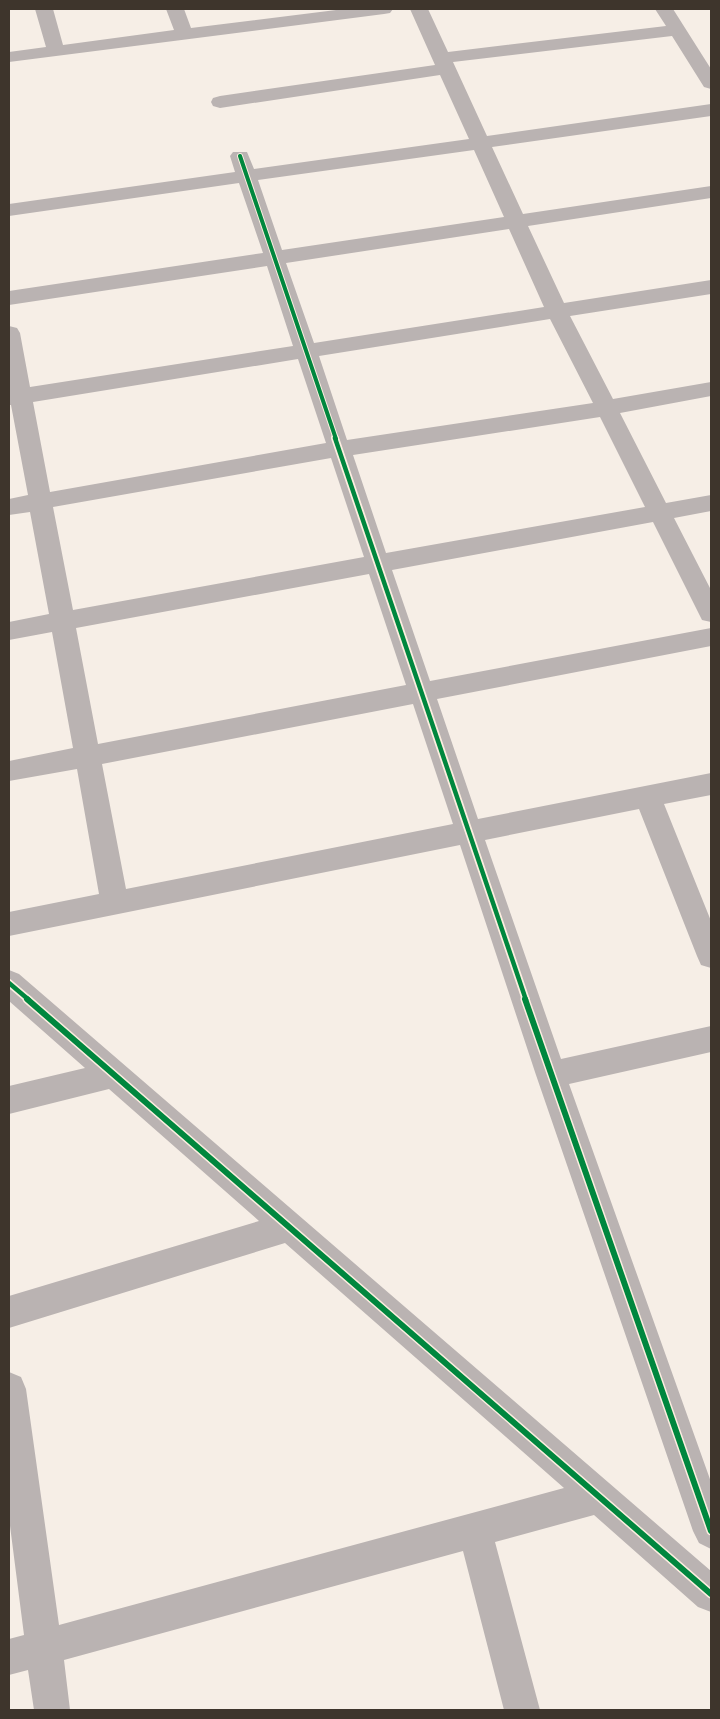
<svg xmlns="http://www.w3.org/2000/svg" width="720" height="1719" viewBox="0 0 720 1719" font-family="Ubuntu,sans-serif">
  <style>
    .lines { fill: none; stroke-linecap: round; stroke-linejoin: round }
    .minor { fill: #bab3b2; fill-rule: evenodd }
    .cycleway-far2-casing { stroke: #fceee0; stroke-width: 6 }
    .cycleway-far1-casing { stroke: #fceee0; stroke-width: 8 }
    .cycleway-casing { stroke: #fceee0; stroke-width: 9 }
    .cycleway-far2 { stroke: #00873e; stroke-width: 4 }
    .cycleway-far1 { stroke: #00873e; stroke-width: 4.5 }
    .cycleway { stroke: #00873e; stroke-width: 6 }
  </style>
  <rect width="100%" height="100%" fill="#f6eee6"/>
  <g class="lines">
    <g class="minor">
      <polygon points="35,9 53,9 63,45 174,30 166,9 184,9 191,28 344,9 393,9 390,13 384,14 9,62 9,52 46,47"/>
      <path d="M 410,9 L 428,9 L 448,52 L 666,26 L 655,9 L 673,9 L 711,69 L 711,89 L 704,87 L 672,36 L 453,62 L 487,136 L 711,104 L 711,116 L 492,147 L 523,214 L 711,186 L 711,198 L 528,226 L 564,303 L 711,280 L 711,294 L 570,316 L 613,399 L 711,382 L 711,396 L 620,413 L 666,503 L 711,495 L 711,511 L 674,518 L 711,590 L 711,622 L 702,620 L 653,522 L 392,570 L 430,681 L 711,628 L 711,646 L 437,699 L 478,819 L 711,773 L 711,795 L 664,804 L 711,921 L 711,968 L 701,965 L 697,956 L 639,809 L 485,840 L 561,1059 L 711,1026 L 711,1052 L 569,1084 L 711,1482 L 711,1549 L 699,1543 L 693,1531 L 536,1075 L 460,845 L 9,936 L 9,912 L 99,894 L 77,769 L 9,781 L 9,761 L 73,748 L 52,632 L 9,640 L 9,622 L 49,614 L 30,512 L 9,515 L 9,499 L 28,495 L 11,405 L 9,405 L 9,326 L 17,328 L 20,333 L 30,387 L 293,346 L 267,266 L 9,305 L 9,291 L 263,253 L 239,183 L 9,216 L 9,204 L 235,172 L 230,156 L 233,152 L 247,152 L 254,169 L 469,139 L 440,75 L 220,108 L 213,106 L 211,102 L 213,98 L 220,96 L 435,65 ZM 474,150 L 504,217 L 282,250 L 258,180 ZM 509,229 L 544,307 L 314,343 L 286,263 ZM 550,319 L 593,403 L 347,440 L 319,356 ZM 298,359 L 326,443 L 50,492 L 33,402 ZM 600,417 L 645,507 L 386,553 L 353,455 ZM 331,458 L 364,557 L 73,610 L 53,507 ZM 369,574 L 406,685 L 98,744 L 76,628 ZM 413,704 L 453,824 L 126,889 L 102,764 Z"/>
      <polygon points="9,970 19,974 711,1571 711,1612 698,1607 594,1515 495,1542 540,1710 504,1710 463,1551 64,1660 70,1710 34,1710 28,1670 9,1675 9,1639 24,1635 9,1518 9,1372 21,1377 26,1389 59,1625 564,1488 285,1243 9,1328 9,1296 259,1221 109,1089 9,1114 9,1086 85,1068 9,1001"/>
    </g>
    <defs>
      <polyline id="cycleway-far2" points="240,156 336,439"/>
      <g id="cycleway-far1">
        <polyline points="335,438 526,1000"/>
        <polyline points="9,983 29,1000"/>
      </g>
      <g id="cycleway">
        <polyline points="27,999 711,1594"/>
        <polyline points="525,999 711,1531"/>
      </g>
    </defs>
    <use href="#cycleway-far2" class="cycleway-far2-casing"/>
    <use href="#cycleway-far1" class="cycleway-far1-casing"/>
    <use href="#cycleway" class="cycleway-casing"/>
    <use href="#cycleway-far2" class="cycleway-far2"/>
    <use href="#cycleway-far1" class="cycleway-far1"/>
    <use href="#cycleway" class="cycleway"/>
  </g>
  <rect width="720" height="1719" fill="none" stroke="#3e352c" stroke-width="20"/>
</svg>
